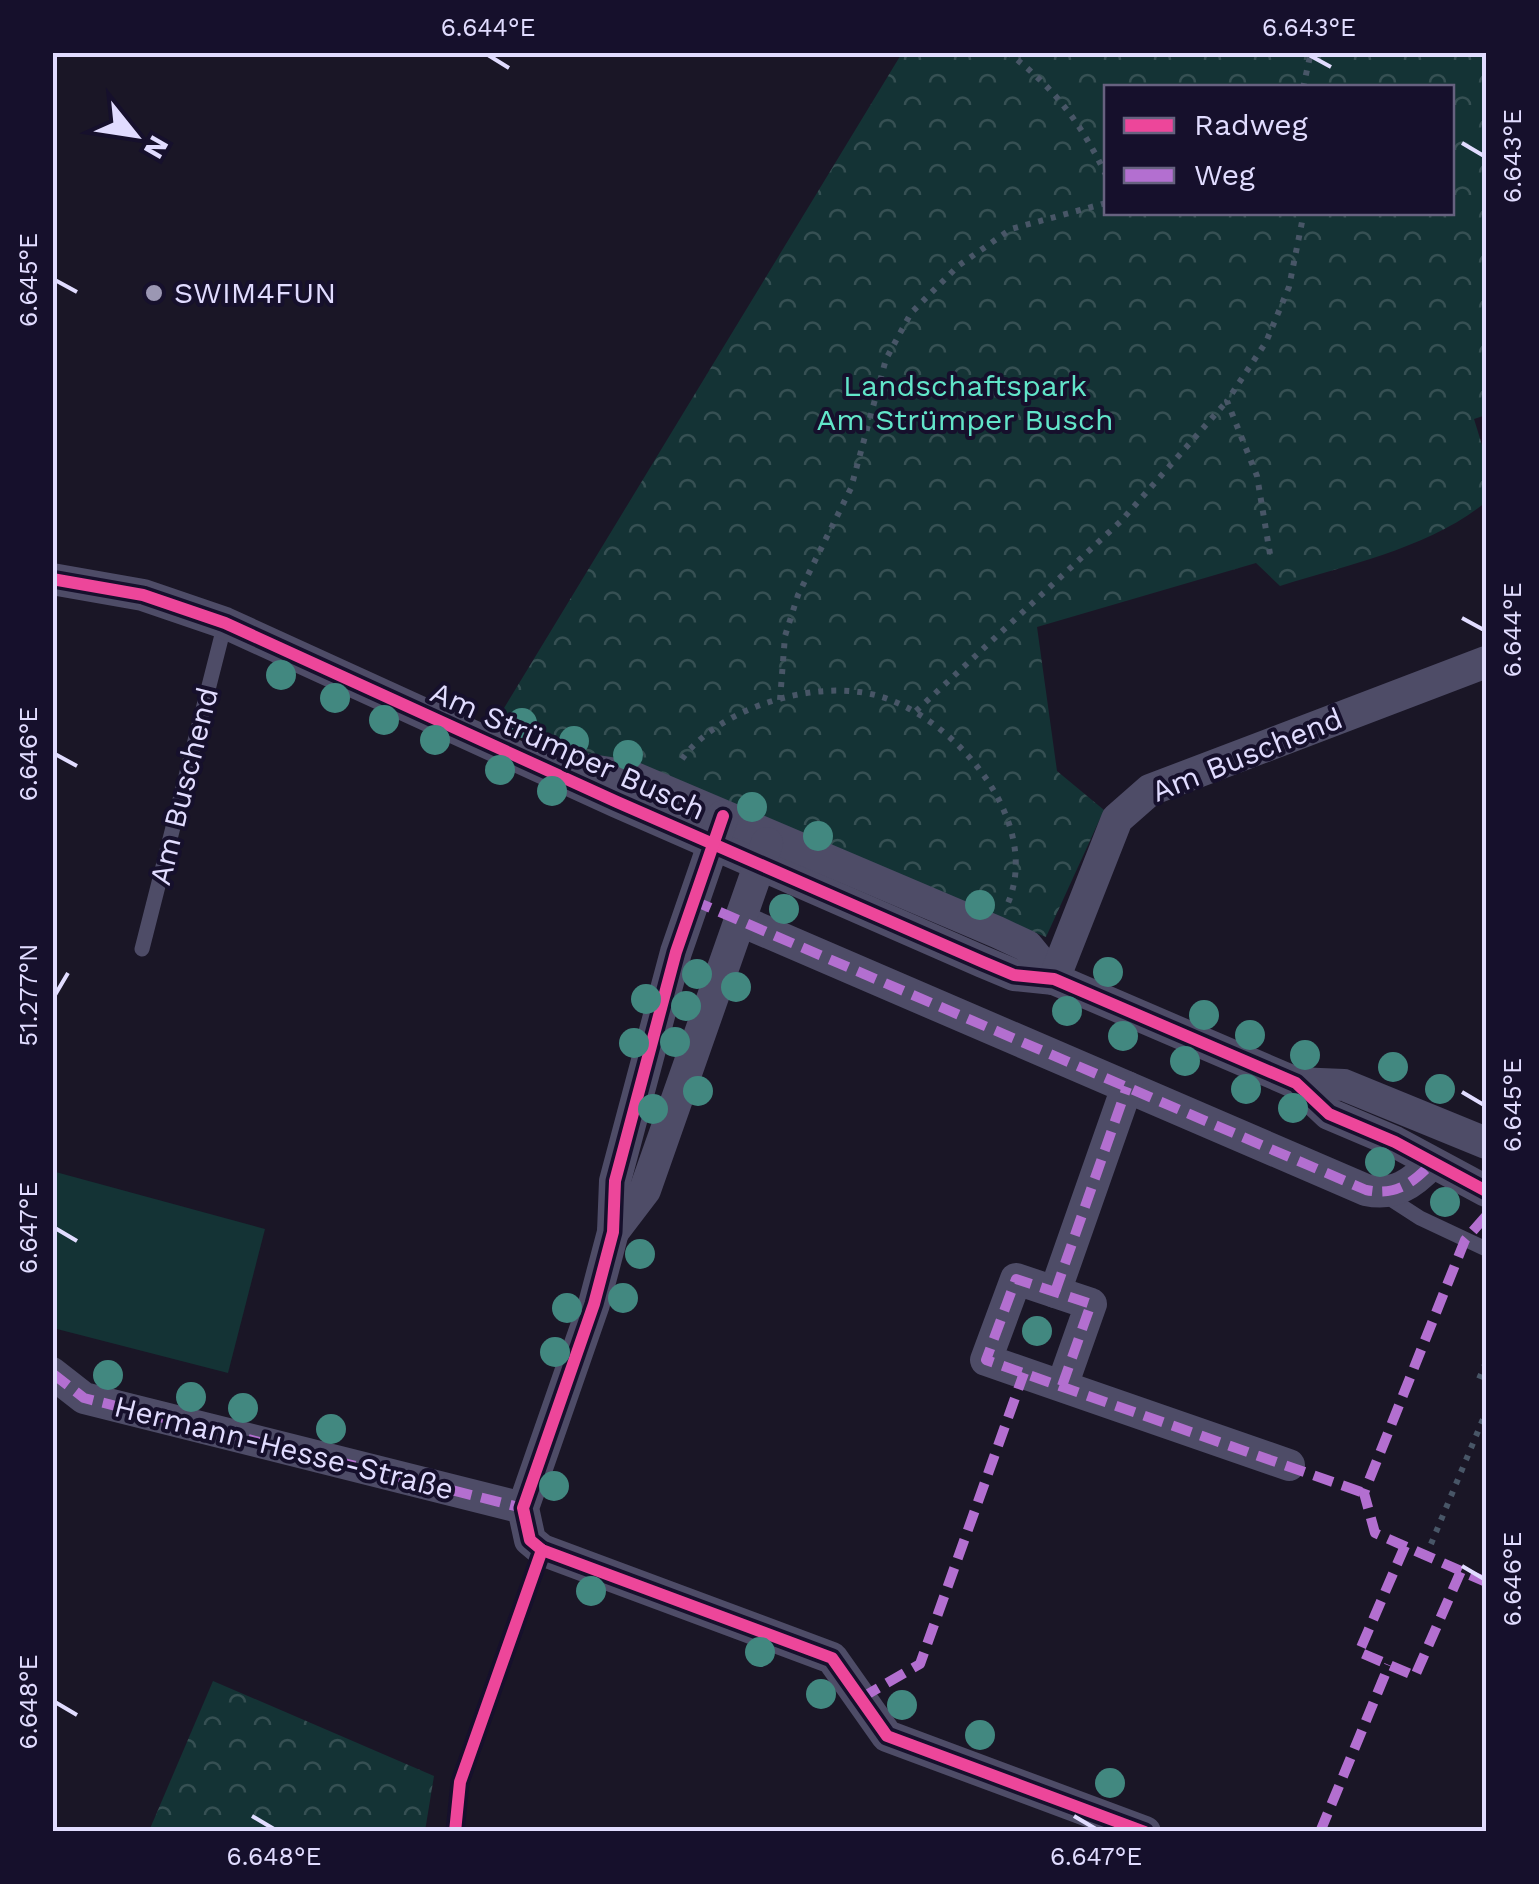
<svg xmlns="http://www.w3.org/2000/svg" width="1539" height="1884" viewBox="0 0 1539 1884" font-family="'Work Sans',sans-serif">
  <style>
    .grass { fill: #143335 }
    .park { fill: url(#park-crowns); fill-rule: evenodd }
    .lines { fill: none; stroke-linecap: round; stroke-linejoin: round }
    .path { stroke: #485667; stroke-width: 6; stroke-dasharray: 5 8; stroke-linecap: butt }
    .service { stroke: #4e4c67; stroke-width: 15 }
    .minor { stroke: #4e4c67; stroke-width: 32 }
    .quiet { stroke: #b36fd0; stroke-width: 10; stroke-dasharray: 20 10; stroke-linecap: butt }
    .cycleway-casing { stroke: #16102c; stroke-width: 19 }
    .cycleway { stroke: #ed469a; stroke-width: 12 }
    .tree { fill: #428880 }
    .ticks { fill: none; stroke: #e1dcff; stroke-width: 4 }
    .poi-dot { fill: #9b97b3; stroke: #16102c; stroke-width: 4 }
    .labels { text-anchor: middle; stroke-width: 8; stroke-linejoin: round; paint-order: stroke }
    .poi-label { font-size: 30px; fill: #e1dcff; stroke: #16102c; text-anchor: start }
    .park-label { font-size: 30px; fill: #62e5c9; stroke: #16102c }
    .street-label { font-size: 30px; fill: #e1dcff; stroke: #16102c }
    .neatline { fill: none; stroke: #e1dcff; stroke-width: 4 }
    .ticks-label { font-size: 25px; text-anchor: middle; fill: #e1dcff }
  </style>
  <defs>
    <pattern id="park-crowns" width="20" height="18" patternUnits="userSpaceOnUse" patternTransform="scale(2.5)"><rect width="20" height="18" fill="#143335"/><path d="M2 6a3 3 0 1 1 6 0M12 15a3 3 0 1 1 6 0" fill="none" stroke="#365053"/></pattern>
  </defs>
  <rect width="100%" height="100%" fill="#1a1626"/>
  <polygon class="grass" points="52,1171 265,1229 228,1373 53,1328"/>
  <g class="park">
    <path d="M 902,53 L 1486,53 L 1486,415 L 1474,419 L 1486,458 L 1486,502 C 1429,548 1350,564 1280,586 L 1256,563 L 1037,627 L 1057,771 L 1104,810 L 1046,937 L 618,763 L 495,723 ZM 1106,88 L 1452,88 L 1452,212 L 1106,212 Z"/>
    <polygon points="213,1681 434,1776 425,1831 149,1831"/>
  </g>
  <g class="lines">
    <g class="path">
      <path d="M 1007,52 C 1054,87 1081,123 1106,175"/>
      <polyline points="1303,88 1311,52"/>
      <polyline points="1270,554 1257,476 1227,401 1266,342 1289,287 1304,212"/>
      <polyline points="780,700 785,636 798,595 851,488 886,359 911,313 958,266 1011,229 1106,203"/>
      <polyline points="916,711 1121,521 1227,401"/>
      <path d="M 682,759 C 719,708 814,679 875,695 C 953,715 1043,820 1008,903"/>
      <polyline points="1486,1362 1479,1379 1486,1383"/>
      <polyline points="1426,1556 1486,1412"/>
    </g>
    <g class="service">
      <polyline points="142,949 225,623"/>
      <polyline points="1386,1196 1420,1218 1486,1249"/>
    </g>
    <g class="minor">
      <polyline points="52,579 143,595 225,623 617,802 983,962 1014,975 1054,979 1296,1083 1329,1114 1395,1142 1486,1191"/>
      <polyline points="564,766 630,776 997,932 1027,946 1054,979"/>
      <polyline points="723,816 676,952 615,1181 613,1232 594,1304 523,1508 530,1540 542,1550 832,1658 887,1736 1145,1832"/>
      <path d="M 739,920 L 1366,1190 C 1395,1196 1412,1184 1432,1163"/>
      <polyline points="1054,979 1117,819 1150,790 1486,662"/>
      <polyline points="1296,1083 1344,1085 1486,1143"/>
      <polyline points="613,1232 645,1190 767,843"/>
      <polyline points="1055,1292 1127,1087"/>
      <polyline points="52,1373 84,1398 523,1508"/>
      <polyline points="1062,1386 1091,1304 1016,1279 986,1360 1289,1465"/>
    </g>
    <g class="quiet">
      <path d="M 692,900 L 1366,1190 C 1395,1196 1412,1184 1432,1163"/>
      <polyline points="1486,1216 1465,1240 1364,1493 1375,1533 1486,1582"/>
      <polyline points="1055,1292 1127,1087"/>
      <polyline points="52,1373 84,1398 523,1508"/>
      <polyline points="1062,1386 1091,1304 1016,1279 986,1360 1364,1493"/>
      <polyline points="1405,1546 1359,1652 1415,1676 1461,1571"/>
      <polyline points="861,1698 920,1664 1024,1373"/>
      <polyline points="1320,1832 1389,1665"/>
    </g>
    <defs>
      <g id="cycleway">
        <polyline points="52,579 143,595 225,623 617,802 983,962 1014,975 1054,979 1296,1083 1329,1114 1395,1142 1486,1191"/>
        <polyline points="723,816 676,952 615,1181 613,1232 594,1304 523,1508 530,1540 542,1550 832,1658 887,1736 1145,1832"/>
        <polyline points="455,1832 460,1782 542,1550"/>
      </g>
    </defs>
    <use href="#cycleway" class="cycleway-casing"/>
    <use href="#cycleway" class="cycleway"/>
  </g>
  <g class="tree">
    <circle cx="281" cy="675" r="15"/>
    <circle cx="335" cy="698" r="15"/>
    <circle cx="384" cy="720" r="15"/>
    <circle cx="522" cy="723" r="15"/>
    <circle cx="435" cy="740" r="15"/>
    <circle cx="574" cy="741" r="15"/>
    <circle cx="628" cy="755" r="15"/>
    <circle cx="500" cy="770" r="15"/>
    <circle cx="552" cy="791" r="15"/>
    <circle cx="752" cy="807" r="15"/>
    <circle cx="818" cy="836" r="15"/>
    <circle cx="980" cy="905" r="15"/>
    <circle cx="784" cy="909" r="15"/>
    <circle cx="1108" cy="972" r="15"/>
    <circle cx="697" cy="974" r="15"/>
    <circle cx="736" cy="987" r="15"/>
    <circle cx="646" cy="999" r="15"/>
    <circle cx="686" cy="1006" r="15"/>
    <circle cx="1067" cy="1011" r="15"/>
    <circle cx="1204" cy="1015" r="15"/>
    <circle cx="1250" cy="1035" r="15"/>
    <circle cx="1123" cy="1036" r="15"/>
    <circle cx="675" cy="1042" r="15"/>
    <circle cx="634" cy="1043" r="15"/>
    <circle cx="1305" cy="1055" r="15"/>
    <circle cx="1185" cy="1061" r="15"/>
    <circle cx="1393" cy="1067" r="15"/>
    <circle cx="1246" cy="1089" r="15"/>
    <circle cx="1440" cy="1089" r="15"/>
    <circle cx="698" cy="1091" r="15"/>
    <circle cx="1293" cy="1108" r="15"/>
    <circle cx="653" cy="1109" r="15"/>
    <circle cx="1380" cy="1162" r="15"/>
    <circle cx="1445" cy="1202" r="15"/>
    <circle cx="640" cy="1254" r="15"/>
    <circle cx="623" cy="1298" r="15"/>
    <circle cx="567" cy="1308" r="15"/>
    <circle cx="1037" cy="1331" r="15"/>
    <circle cx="555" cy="1352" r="15"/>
    <circle cx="108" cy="1375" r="15"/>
    <circle cx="191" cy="1397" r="15"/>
    <circle cx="243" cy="1408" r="15"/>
    <circle cx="331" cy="1429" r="15"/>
    <circle cx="554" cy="1486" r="15"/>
    <circle cx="591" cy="1591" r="15"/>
    <circle cx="760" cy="1652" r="15"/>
    <circle cx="821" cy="1694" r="15"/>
    <circle cx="902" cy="1705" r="15"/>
    <circle cx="980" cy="1735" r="15"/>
    <circle cx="1110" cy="1783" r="15"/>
  </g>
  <path class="ticks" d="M 488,55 L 509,68M 1309,55 L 1331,67M 1462,143 L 1484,156M 55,280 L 77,292M 1462,618 L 1484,630M 55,754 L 77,766M 55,995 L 68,973M 1462,1092 L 1484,1105M 55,1228 L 77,1241M 1462,1566 L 1484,1579M 55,1702 L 77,1715M 252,1816 L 274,1829M 1074,1816 L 1096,1829"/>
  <circle class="poi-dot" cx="154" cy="293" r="10"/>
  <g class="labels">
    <g class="poi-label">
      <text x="174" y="303">SWIM4FUN</text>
    </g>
    <g class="park-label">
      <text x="965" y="396">Landschaftspark<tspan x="965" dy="34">Am Strümper Busch</tspan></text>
    </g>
    <g class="street-label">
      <text transform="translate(568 751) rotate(24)" y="10">Am Strümper Busch</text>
      <text transform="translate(1247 755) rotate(-22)" y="10">Am Buschend</text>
      <text transform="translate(184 786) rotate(-76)" y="10">Am Buschend</text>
      <text transform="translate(284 1448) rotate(14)" y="10">Hermann-Hesse-Straße</text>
    </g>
  </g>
  <rect width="1539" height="1884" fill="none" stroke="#16102c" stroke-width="110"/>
  <rect x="1104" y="85" width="350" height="130" fill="#16102c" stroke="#676280" stroke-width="2.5"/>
  <rect x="1124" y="118" width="50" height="15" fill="#ed469a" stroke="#676280" stroke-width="2.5"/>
  <text x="1194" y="135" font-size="30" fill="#e1dcff">Radweg</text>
  <rect x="1124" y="168" width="50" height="15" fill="#b36fd0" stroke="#676280" stroke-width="2.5"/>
  <text x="1194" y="185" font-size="30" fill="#e1dcff">Weg</text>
  <g transform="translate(135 135) rotate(120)" stroke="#16102c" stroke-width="8" paint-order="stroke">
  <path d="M0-8L18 38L0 25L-18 38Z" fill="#e1dcff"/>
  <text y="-15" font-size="28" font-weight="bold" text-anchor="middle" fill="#e1dcff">N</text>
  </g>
  <rect x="55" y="55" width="1429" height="1774" class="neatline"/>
  <g class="ticks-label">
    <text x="488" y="36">6.644°E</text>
    <text x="1309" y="36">6.643°E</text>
    <text transform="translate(1512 156) rotate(-90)" y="9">6.643°E</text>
    <text transform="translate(28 280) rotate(-90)" y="9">6.645°E</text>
    <text transform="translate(1512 630) rotate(-90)" y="9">6.644°E</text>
    <text transform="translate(28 754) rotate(-90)" y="9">6.646°E</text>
    <text transform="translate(28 995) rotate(-90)" y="9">51.277°N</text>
    <text transform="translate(1512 1105) rotate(-90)" y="9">6.645°E</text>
    <text transform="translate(28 1228) rotate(-90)" y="9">6.647°E</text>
    <text transform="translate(1512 1579) rotate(-90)" y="9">6.646°E</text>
    <text transform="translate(28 1702) rotate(-90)" y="9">6.648°E</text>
    <text x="274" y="1865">6.648°E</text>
    <text x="1096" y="1865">6.647°E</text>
  </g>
</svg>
